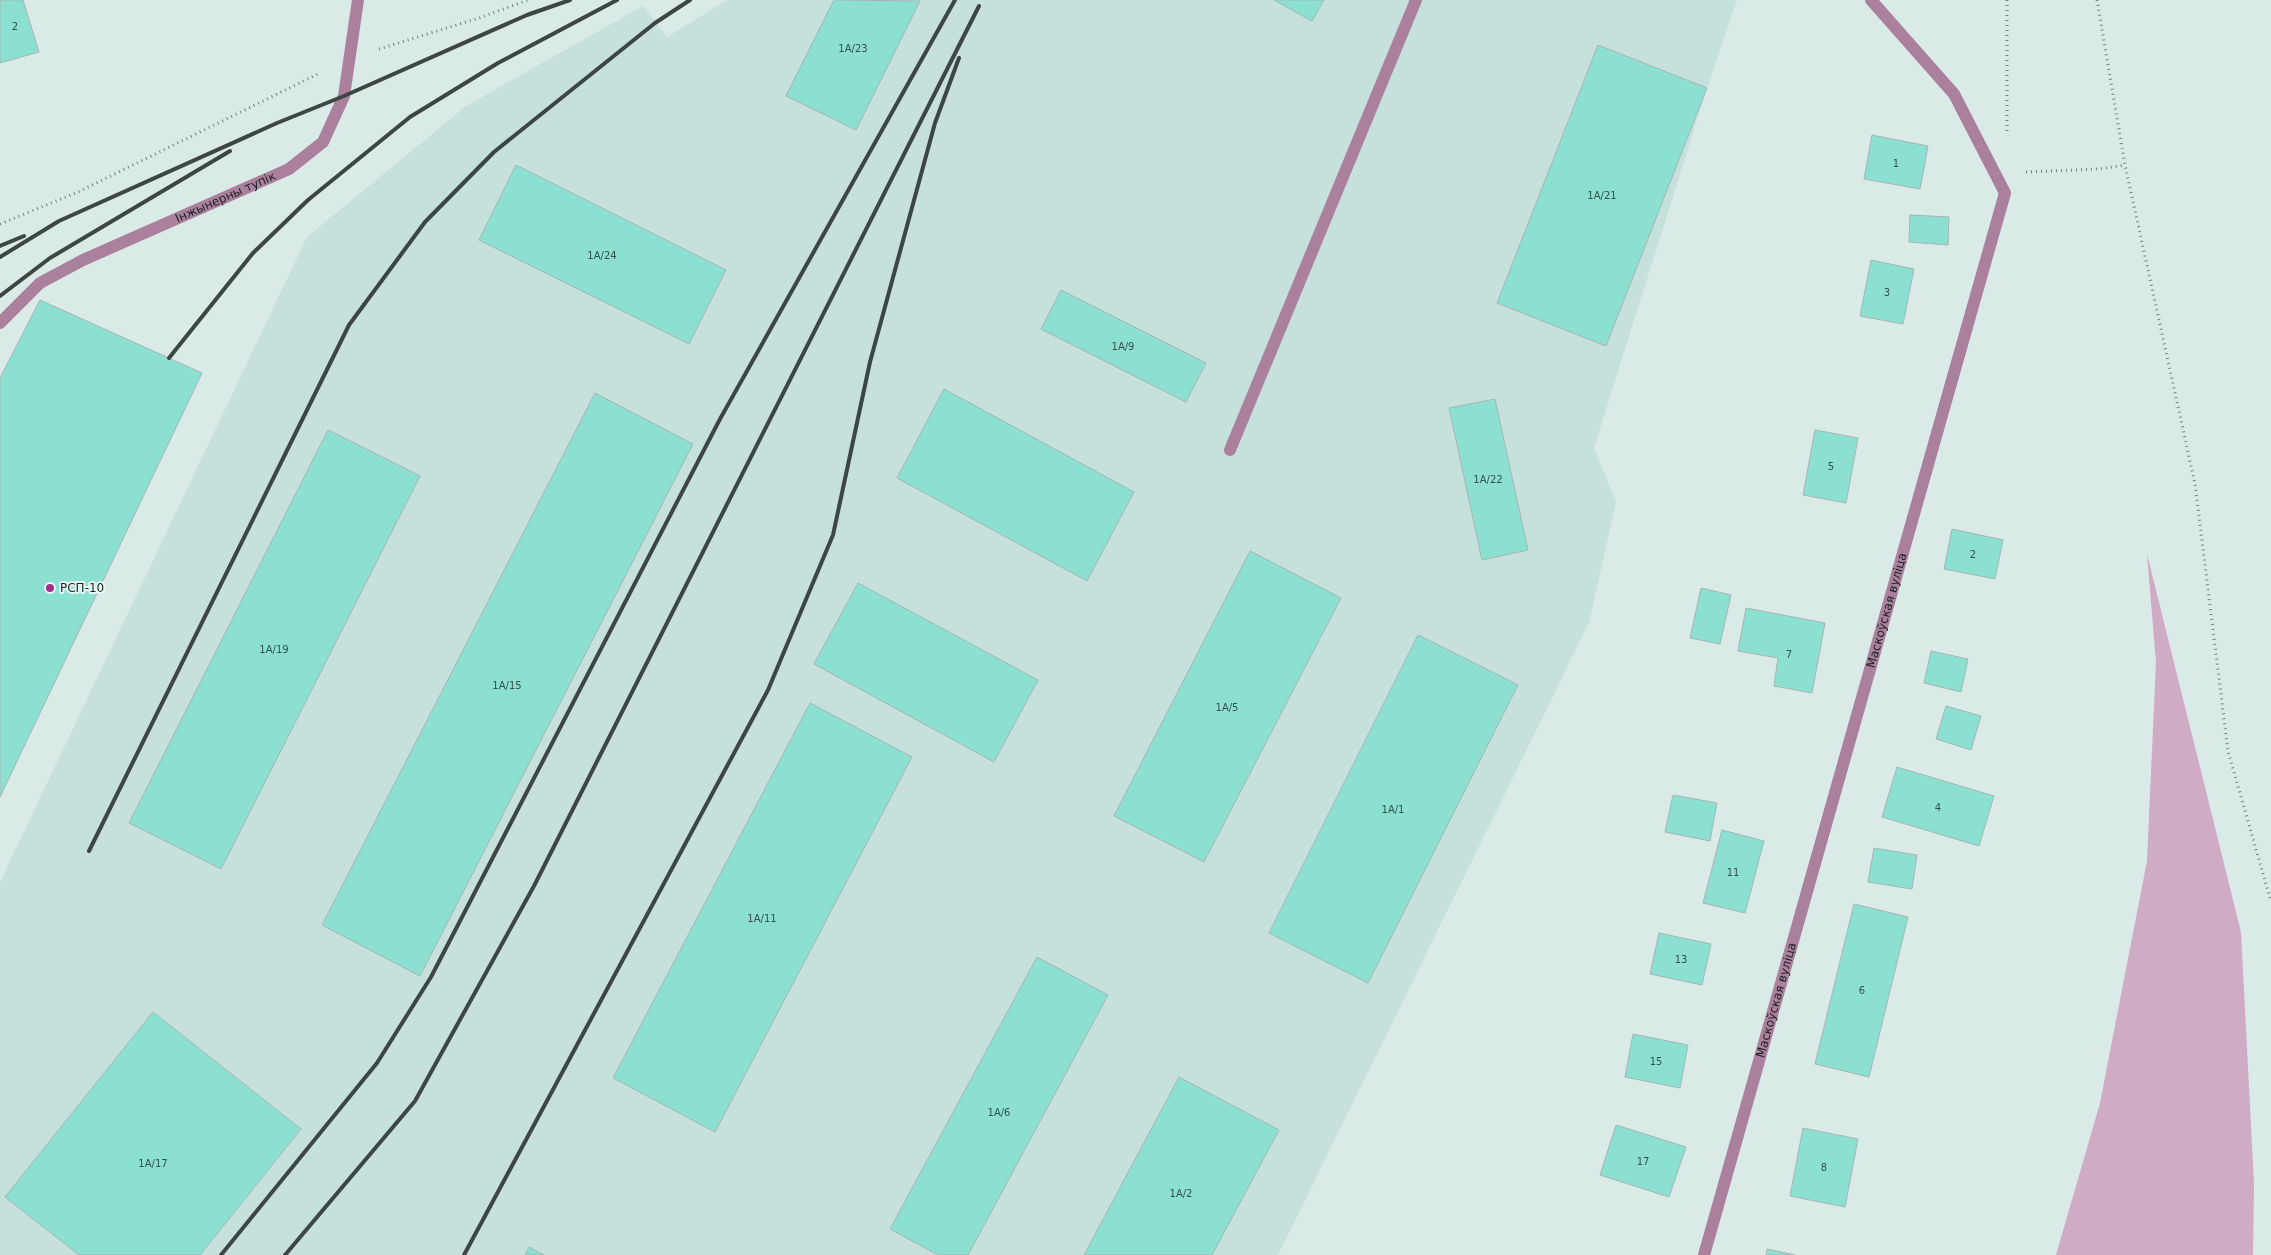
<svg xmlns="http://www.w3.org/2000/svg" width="2271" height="1255" viewBox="0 0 2271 1255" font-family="'DejaVu Sans',sans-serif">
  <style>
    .built { fill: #c6e1dc }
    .green { fill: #d0abc4 }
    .building { fill: #8be0d2; stroke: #a5b5b2 }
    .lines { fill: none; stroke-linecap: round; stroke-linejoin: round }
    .path { stroke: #768280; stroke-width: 3; stroke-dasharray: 1 4; stroke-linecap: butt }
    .minor { stroke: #aa809d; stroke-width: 12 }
    .rail { stroke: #3d4644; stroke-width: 4 }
    .poi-dot { fill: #a12e89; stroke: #e6f7f4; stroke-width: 2 }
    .labels { text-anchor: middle; stroke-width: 4; stroke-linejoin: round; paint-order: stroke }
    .number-label { font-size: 10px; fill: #36504c }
    .street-label { font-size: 12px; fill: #1a201f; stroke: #e6f7f4 }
    .poi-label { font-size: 12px; fill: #1a201f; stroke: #e6f7f4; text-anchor: start }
  </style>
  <rect width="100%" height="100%" fill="#d9eae7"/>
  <polygon class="built" points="727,0 1737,0 1707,88 1594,448 1616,502 1589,623 1278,1255 0,1255 0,882 307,237 466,106 643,6 667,37"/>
  <polygon class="green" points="2147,554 2241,932 2254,1184 2253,1255 2056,1255 2100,1103 2147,861 2156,662"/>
  <g class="building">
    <polygon points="0,0 23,0 39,52 0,63"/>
    <polygon points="834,0 920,1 856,130 786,96"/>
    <polygon points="1274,0 1324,0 1312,21"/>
    <polygon points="1598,45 1707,88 1606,346 1497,303"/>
    <polygon points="1872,135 1928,146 1920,189 1864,179"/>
    <polygon points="516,165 726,270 689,344 479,240"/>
    <polygon points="1910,215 1949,217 1948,245 1909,242"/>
    <polygon points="1871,260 1914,269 1903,324 1860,316"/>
    <polygon points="1061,290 1206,363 1186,402 1041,329"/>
    <polygon points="40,300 202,373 0,797 0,378"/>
    <polygon points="944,389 1134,492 1087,581 897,478"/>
    <polygon points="595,393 693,444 420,976 322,925"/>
    <polygon points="1495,399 1528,550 1482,560 1449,408"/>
    <polygon points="328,430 420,476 221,869 129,823"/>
    <polygon points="1815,430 1858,438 1846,503 1803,495"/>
    <polygon points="1952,529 2003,540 1995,579 1944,569"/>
    <polygon points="1250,551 1341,598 1204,862 1114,816"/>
    <polygon points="858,583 1038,680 994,762 814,664"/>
    <polygon points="1701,588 1731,595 1720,644 1690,638"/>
    <polygon points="1746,608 1825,623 1812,693 1774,686 1778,658 1738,651"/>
    <polygon points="1418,635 1518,685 1368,983 1269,933"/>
    <polygon points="1931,651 1968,659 1961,692 1924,683"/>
    <polygon points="810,703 912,757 715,1132 613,1078"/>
    <polygon points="1946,706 1981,716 1971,750 1936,739"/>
    <polygon points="1897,767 1994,796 1979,846 1882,817"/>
    <polygon points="1673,795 1717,803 1710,841 1665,832"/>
    <polygon points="1722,830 1764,841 1745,913 1703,903"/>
    <polygon points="1874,848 1917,855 1912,889 1868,882"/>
    <polygon points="1854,904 1908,917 1869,1077 1815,1064"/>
    <polygon points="1659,933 1711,944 1702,985 1650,974"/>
    <polygon points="1037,957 1108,995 968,1255 938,1255 890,1229"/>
    <polygon points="153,1012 301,1129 200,1255 79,1255 5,1197"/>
    <polygon points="1633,1034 1688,1045 1680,1088 1625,1077"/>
    <polygon points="1179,1077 1279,1130 1212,1255 1084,1255"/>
    <polygon points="1616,1125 1686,1147 1669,1197 1600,1175"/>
    <polygon points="1803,1128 1858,1139 1845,1207 1790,1196"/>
    <polygon points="529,1247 544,1255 525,1255"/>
    <polygon points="1767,1249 1795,1255 1766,1255"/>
  </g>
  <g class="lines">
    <g class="path">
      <polyline points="2007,0 2007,134"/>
      <polyline points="2097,0 2125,165 2195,484 2228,751 2271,902"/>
      <polyline points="379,49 479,18 528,0"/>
      <polyline points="2026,172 2099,169 2125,165"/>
      <polyline points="0,224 78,192 320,73"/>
    </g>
    <g class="minor">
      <path id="s1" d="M 0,323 L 40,283 L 83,260 L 289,169 L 323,142 L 344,96 L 358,0"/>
      <polyline points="1230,450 1416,0"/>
      <path id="s2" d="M 1704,1255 L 2005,193 L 1954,94 L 1871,0"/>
    </g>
    <g class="rail">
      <polyline points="0,246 24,236"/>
      <polyline points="0,257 59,221 277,123 344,96 527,15 570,0"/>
      <polyline points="0,296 50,258 230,151"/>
      <polyline points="169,358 253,253 308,200 410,117 498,63 617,0"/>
      <polyline points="89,851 349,325 425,222 494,152 655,23 690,0"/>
      <polyline points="221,1255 377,1063 431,977 720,419 955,0"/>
      <polyline points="285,1255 415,1101 534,886 979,6"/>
      <polyline points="464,1255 768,690 833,535 870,362 935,123 959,58"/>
    </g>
  </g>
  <circle class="poi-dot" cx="50" cy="588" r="5"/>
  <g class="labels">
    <g class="number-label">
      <text x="15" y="30">2</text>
      <text x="853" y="52">1А/23</text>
      <text x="1896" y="167">1</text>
      <text x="1602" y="199">1А/21</text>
      <text x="602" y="259">1А/24</text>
      <text x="1887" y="296">3</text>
      <text x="1123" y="350">1А/9</text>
      <text x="1831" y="470">5</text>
      <text x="1488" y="483">1А/22</text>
      <text x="1973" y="558">2</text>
      <text x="274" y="653">1А/19</text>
      <text x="1789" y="658">7</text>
      <text x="507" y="689">1А/15</text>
      <text x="1227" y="711">1А/5</text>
      <text x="1938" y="811">4</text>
      <text x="1393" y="813">1А/1</text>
      <text x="1733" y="876">11</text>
      <text x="762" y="922">1А/11</text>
      <text x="1681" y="963">13</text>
      <text x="1862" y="994">6</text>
      <text x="1656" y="1065">15</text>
      <text x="999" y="1116">1А/6</text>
      <text x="1643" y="1165">17</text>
      <text x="153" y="1167">1А/17</text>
      <text x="1824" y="1171">8</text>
      <text x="1181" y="1197">1А/2</text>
    </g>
    <g class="street-label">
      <text dy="4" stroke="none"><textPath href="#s1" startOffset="261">Інжынерны тупік</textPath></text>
      <text dy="4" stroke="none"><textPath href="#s2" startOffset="670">Маскоўская вуліца</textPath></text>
      <text dy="4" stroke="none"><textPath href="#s2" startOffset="265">Маскоўская вуліца</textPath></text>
    </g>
    <g class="poi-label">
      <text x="60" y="592">РСП-10</text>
    </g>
  </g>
</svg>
